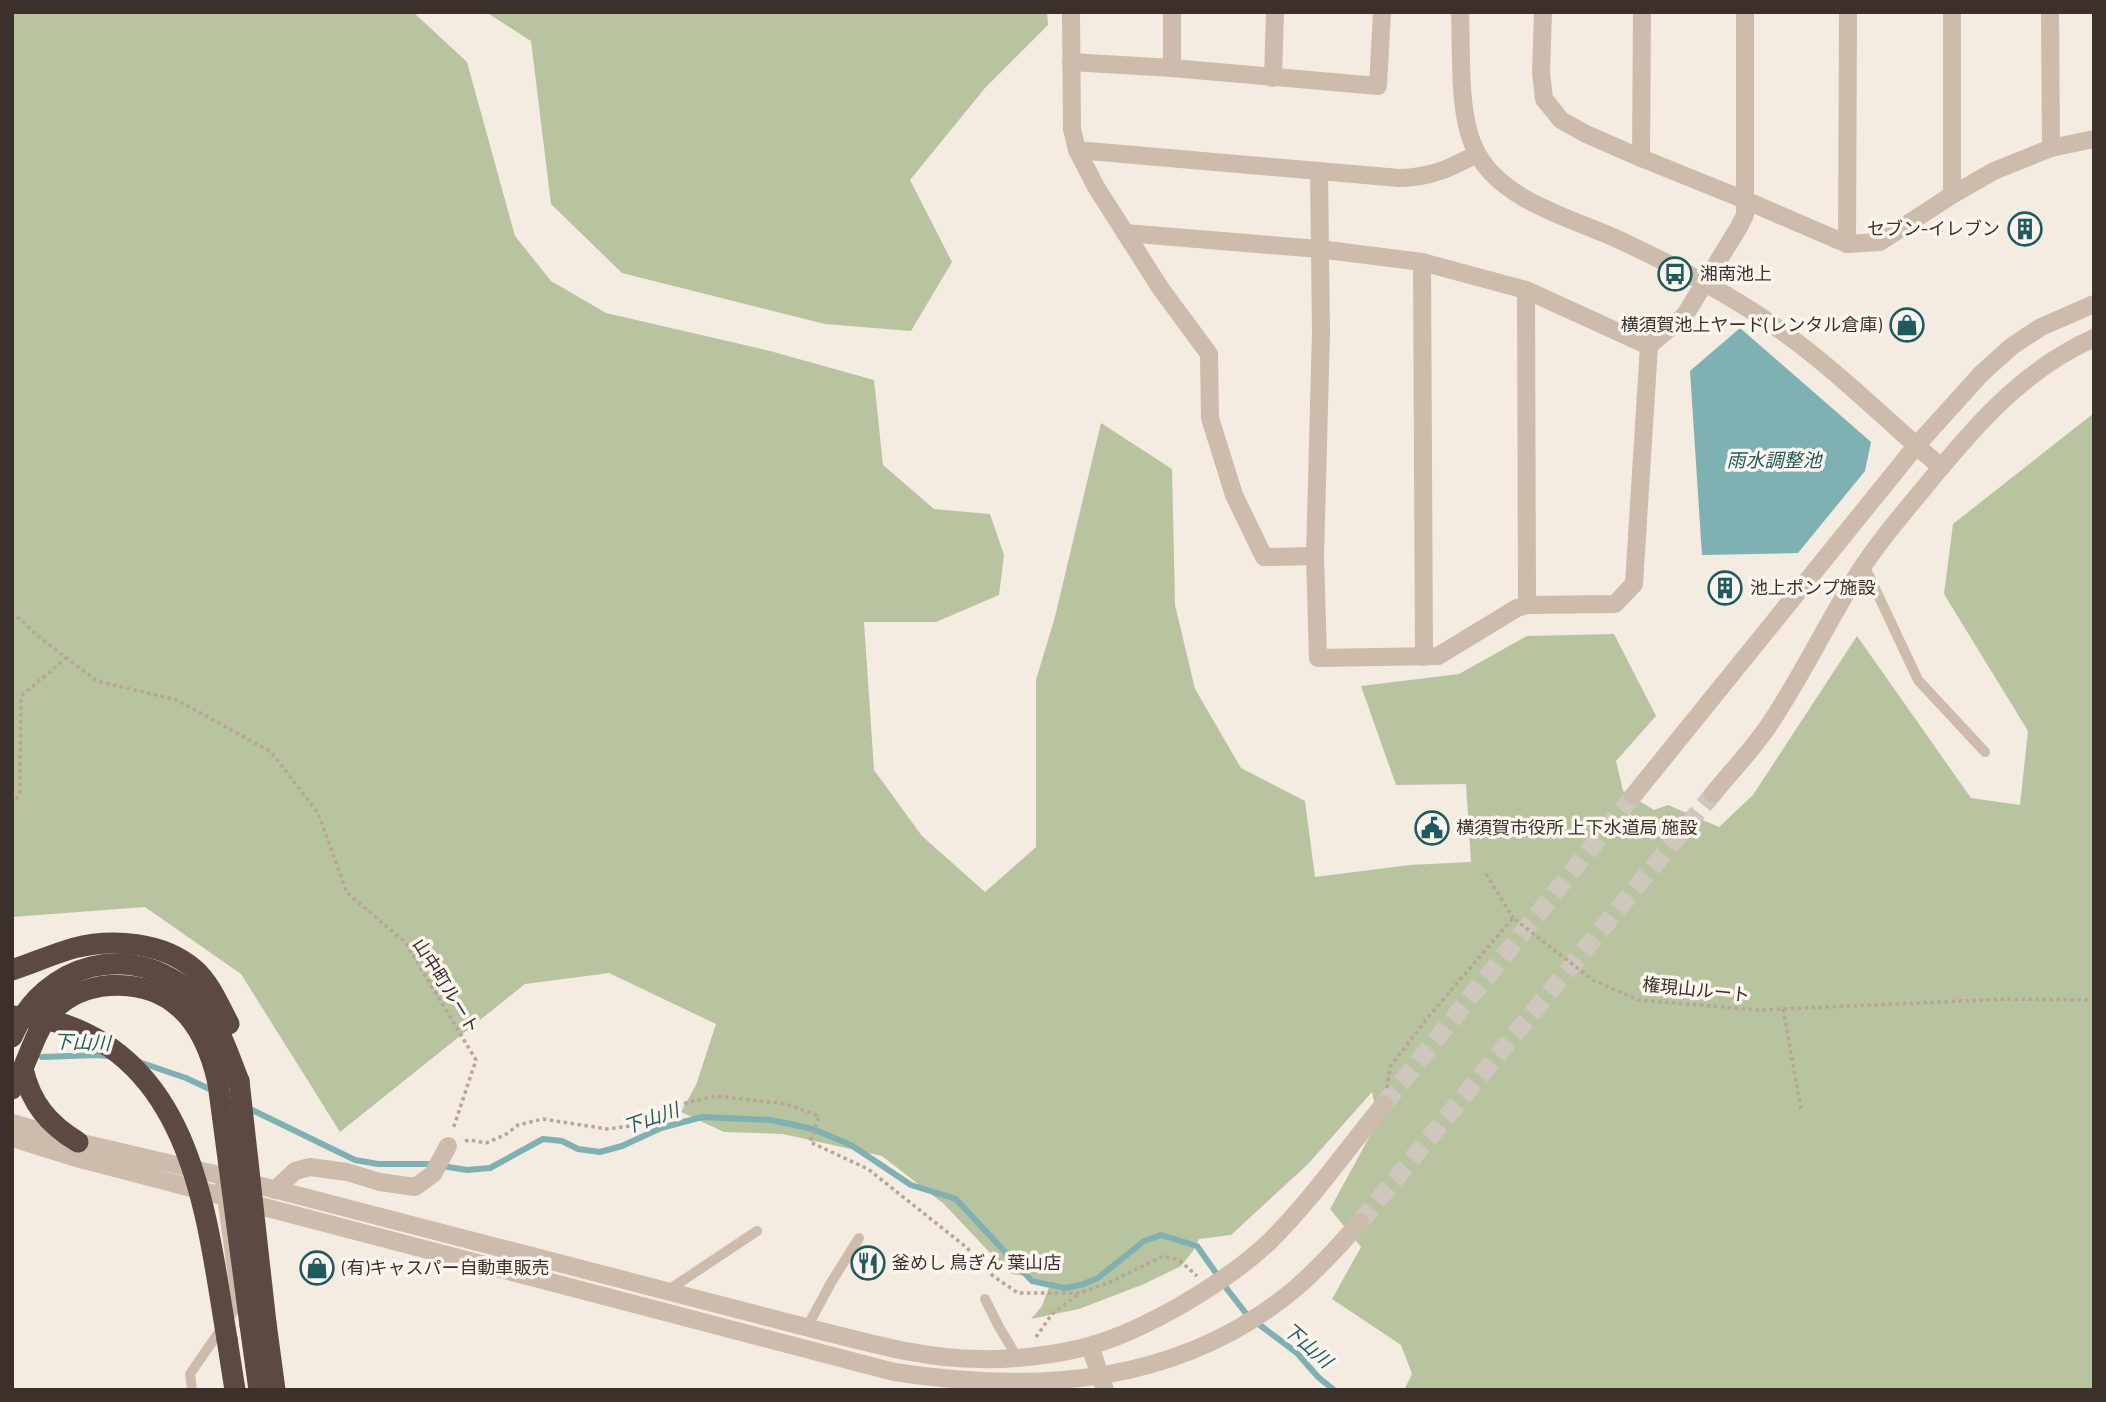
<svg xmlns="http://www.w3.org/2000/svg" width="2106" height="1402" viewBox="0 0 2106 1402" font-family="Barlow,'Noto Sans JP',sans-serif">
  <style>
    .green { fill: #b8c4a0 }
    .water { fill: #7fb0b2 }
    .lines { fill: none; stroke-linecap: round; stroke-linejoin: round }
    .stream { stroke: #7fb0b2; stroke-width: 6 }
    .tertiary-tunnel { stroke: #cfc6bd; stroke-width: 18; stroke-dasharray: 18 9; stroke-linecap: butt }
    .path { stroke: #b9a596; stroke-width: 3.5; stroke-dasharray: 3.5 3.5; stroke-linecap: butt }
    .service { stroke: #cdbbac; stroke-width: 10 }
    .minor { stroke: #cdbbac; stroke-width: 18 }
    .tertiary { stroke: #cdbbac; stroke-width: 18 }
    .motorway { stroke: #5c4a42; stroke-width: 21 }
    .minor-bridge { stroke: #cdbbac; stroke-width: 18 }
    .motorway-bridge { stroke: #5c4a42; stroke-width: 21 }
    .labels { text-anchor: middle; stroke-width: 7; stroke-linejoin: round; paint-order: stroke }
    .poi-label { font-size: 18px; fill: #3b302b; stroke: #fbf5ee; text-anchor: start }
    .street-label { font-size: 18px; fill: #3b302b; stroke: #fbf5ee }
    .water-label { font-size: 19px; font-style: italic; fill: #1f5a5e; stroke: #fbf5ee }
  </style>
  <rect width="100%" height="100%" fill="#f4ebe1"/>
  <g class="green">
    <polygon points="12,12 413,12 467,62 515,236 551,281 606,313 770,351 874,380 883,465 934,509 990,514 1004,555 999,595 936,622 864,622 874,770 922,836 985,892 1036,847 1036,680 1055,617 1101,423 1172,469 1175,605 1195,689 1241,768 1305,801 1315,877 1410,865 1471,862 1466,784 1396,785 1361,686 1459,674 1527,636 1614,634 1656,716 1616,761 1623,791 1654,810 1668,805 1719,827 1753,795 1857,636 1971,798 2020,805 2028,731 1944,594 1953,524 2094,413 2094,1390 1404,1390 1412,1374 1401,1345 1332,1299 1361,1247 1330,1209 1378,1121 1372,1092 1308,1164 1231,1235 1199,1239 1193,1251 1181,1266 1144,1284 1079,1309 1031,1319 1042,1306 1051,1282 1009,1273 944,1204 882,1156 783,1134 724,1132 681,1112 696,1085 716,1024 609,973 525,984 340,1132 241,974 145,907 12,917"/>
    <polygon points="486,12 1047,12 1048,25 985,88 910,180 952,262 911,331 825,324 622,273 551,204 531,41"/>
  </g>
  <polygon class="water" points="1740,328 1871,442 1865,471 1798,553 1702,555 1690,371"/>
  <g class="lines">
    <g class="stream">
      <polyline points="42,1057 97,1055 108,1056"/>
      <polyline points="139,1062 186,1078 214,1091"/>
      <polyline points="248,1108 355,1160 378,1164 429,1164 467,1170 490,1168 543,1139 562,1141 578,1149 600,1152 622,1146 661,1128 702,1117 771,1120 813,1129 851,1145 911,1185 956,1199 1032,1281 1065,1288 1081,1285 1098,1278 1144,1241 1161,1235 1197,1246 1216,1273"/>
      <polyline points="1227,1289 1248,1316"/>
      <polyline points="1261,1326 1297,1353 1318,1377 1334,1390"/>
    </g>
    <g class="tertiary-tunnel">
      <polyline points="1384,1104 1633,796"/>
      <polyline points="1360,1222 1713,794"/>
    </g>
    <g class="path">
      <polyline points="12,612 39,637 97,681 177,700 271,752 318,813 347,893 405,942 476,1060 453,1129"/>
      <polyline points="12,805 20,793 21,696 66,658"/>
      <polyline points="1486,874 1513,918"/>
      <polyline points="1783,1009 1801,1109"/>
      <polyline points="1387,1088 1390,1067 1429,1016 1513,918 1593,980 1638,1000 1760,1010 2007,999 2094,1000"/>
      <polyline points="465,1141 470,1140 486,1143 505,1135 518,1125 543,1119 607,1129 639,1125 688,1102 716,1096 786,1104 819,1116 810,1142 868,1169 966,1247 993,1276 1018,1293 1080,1293 1110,1282 1161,1257 1178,1259 1197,1276"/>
      <polyline points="1036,1337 1052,1314 1080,1293"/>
    </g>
    <g class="service">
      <polyline points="1864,565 1918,680 1985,752"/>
      <polyline points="667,1291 757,1231"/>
      <polyline points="985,1299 999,1327 1017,1357"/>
      <polyline points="807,1327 832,1281 859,1238"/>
      <polyline points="192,1390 190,1374 237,1306 219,1175"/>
    </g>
    <g class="minor">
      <path d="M 1071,12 L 1072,129 L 1077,150 L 1399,178 C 1431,178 1450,168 1477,154"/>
      <polyline points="1172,12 1172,68"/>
      <polyline points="1543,12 1541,72 1544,99 1561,120 1586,134 1641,158 1745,200 1745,12"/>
      <polyline points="1952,12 1952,195"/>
      <polyline points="2050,12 2051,148"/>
      <polyline points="1071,62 1172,68 1378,86 1382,12"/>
      <polyline points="1273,78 1275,12"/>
      <polyline points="1077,150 1096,187 1161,289 1209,354 1210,418 1234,495 1264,557 1315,556"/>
      <polyline points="1641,158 1642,12"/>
      <polyline points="1739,227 1745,215 1745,200 1847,244 1880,242 1952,195 1994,171 2051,148 2094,139"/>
      <polyline points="1125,233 1319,249 1422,262 1526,290 1649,346 1634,584 1615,604 1527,605 1517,608 1438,656 1318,658 1315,556 1321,332 1319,171"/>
      <polyline points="1847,244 1848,12"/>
      <polyline points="1422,262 1424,657"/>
      <polyline points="1526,290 1527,605"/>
      <polyline points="1649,346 1685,315"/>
      <polyline points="275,1190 295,1171 310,1167 347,1172 380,1182 415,1187 433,1174 448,1146"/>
      <polyline points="1090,1346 1105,1390"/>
    </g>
    <g class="tertiary">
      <path d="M 1460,12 C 1462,54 1457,116 1477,153 C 1504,204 1580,220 1628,244 C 1680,269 1733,296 1780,330 C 1838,371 1888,422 1941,467"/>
      <path d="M 1713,794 C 1731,772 1751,751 1767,728 C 1800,680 1825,626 1856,577 C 1876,545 1900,517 1924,488 C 1973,428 2022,370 2094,338"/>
      <polyline points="1633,796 1916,446 1981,374 2012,346 2041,327 2094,304"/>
      <path d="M 12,1123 L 78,1142 L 219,1175 L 817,1330 C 870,1343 924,1359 979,1359 C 1012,1360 1057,1355 1089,1346 C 1146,1330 1225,1283 1268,1243 C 1309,1203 1347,1149 1384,1104"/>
      <path d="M 12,1138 L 73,1157 L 894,1372 C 1037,1394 1182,1385 1297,1287 C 1320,1267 1340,1245 1360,1222"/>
    </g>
    <g class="motorway">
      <path d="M 12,970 C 33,963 53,954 74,948 C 112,938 163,942 194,969 C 210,983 219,1005 229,1024"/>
      <path d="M 12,1037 C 44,962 133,938 194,996 C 218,1019 227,1051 239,1081"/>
      <path d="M 23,1069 C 31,1103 48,1124 78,1142"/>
      <path d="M 12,1089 C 30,1063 33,1026 59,1005 C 92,978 147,979 179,1007 C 201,1026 212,1056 218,1083"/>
      <polyline points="266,1323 275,1390"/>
      <polyline points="250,1325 259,1390"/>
      <polyline points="227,1339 235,1390"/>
    </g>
    <polyline class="minor-bridge" points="1685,315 1739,227"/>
    <g class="motorway-bridge">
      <path d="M 12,1016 C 28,1018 45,1019 60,1023 C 195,1066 207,1221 227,1339"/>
      <polyline points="239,1081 266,1323"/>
      <polyline points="218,1083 250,1325"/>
    </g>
  </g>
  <defs>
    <symbol id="building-ring" viewBox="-11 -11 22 22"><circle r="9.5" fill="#fbf5ee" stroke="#1f5a5e" stroke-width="1.5"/><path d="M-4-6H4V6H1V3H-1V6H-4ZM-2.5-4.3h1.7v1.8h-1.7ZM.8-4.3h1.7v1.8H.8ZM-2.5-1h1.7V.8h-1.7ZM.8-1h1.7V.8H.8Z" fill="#1f5a5e"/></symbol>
    <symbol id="bus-ring" viewBox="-11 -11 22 22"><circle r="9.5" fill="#fbf5ee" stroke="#1f5a5e" stroke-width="1.5"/><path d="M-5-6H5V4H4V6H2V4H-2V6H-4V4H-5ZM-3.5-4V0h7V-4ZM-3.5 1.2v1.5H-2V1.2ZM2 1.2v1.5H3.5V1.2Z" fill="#1f5a5e"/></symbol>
    <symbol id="shop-ring" viewBox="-11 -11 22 22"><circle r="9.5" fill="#fbf5ee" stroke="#1f5a5e" stroke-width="1.5"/><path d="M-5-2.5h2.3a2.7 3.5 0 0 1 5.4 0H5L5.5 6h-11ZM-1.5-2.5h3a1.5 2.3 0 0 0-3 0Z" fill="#1f5a5e"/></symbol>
    <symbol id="civic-ring" viewBox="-11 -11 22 22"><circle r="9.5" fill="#fbf5ee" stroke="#1f5a5e" stroke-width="1.5"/><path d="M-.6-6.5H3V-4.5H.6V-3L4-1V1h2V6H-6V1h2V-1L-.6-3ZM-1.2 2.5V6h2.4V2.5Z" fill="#1f5a5e"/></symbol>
    <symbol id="restaurant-ring" viewBox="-11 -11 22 22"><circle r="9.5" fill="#fbf5ee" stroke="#1f5a5e" stroke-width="1.5"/><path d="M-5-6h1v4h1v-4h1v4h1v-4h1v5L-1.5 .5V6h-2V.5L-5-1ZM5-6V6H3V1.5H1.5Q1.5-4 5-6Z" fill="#1f5a5e"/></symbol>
  </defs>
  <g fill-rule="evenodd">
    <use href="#building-ring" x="2006" y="210" width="38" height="38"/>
    <use href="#bus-ring" x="1656" y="255" width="38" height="38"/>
    <use href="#shop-ring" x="1888" y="306" width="38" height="38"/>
    <use href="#building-ring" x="1706" y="569" width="38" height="38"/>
    <use href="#civic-ring" x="1413" y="809" width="38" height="38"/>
    <use href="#restaurant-ring" x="849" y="1244" width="38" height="38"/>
    <use href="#shop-ring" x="298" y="1249" width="38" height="38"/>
  </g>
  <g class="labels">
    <g class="poi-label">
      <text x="2000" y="235" text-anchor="end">セブン-イレブン</text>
      <text x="1700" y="280">湘南池上</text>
      <text x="1882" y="331" text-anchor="end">横須賀池上ヤード(レンタル倉庫)</text>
      <text x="1750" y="594">池上ポンプ施設</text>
      <text x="1456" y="834">横須賀市役所 上下水道局 施設</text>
      <text x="892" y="1269">釜めし 鳥ぎん 葉山店</text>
      <text x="342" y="1274">(有)キャスパー自動車販売</text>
    </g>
    <g class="street-label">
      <text transform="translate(446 986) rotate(58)" y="6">山中町ルート</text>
      <text transform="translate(1696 990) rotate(6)" y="6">権現山ルート</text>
    </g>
    <g class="water-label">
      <text x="1774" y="467">雨水調整池</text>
      <text transform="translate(82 1042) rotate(2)" y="7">下山川</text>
      <text transform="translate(651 1118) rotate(-19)" y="7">下山川</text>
      <text transform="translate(1308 1345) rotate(41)" y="7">下山川</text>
    </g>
  </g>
  <rect width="2106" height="1402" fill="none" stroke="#3b302b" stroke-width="28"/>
</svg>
